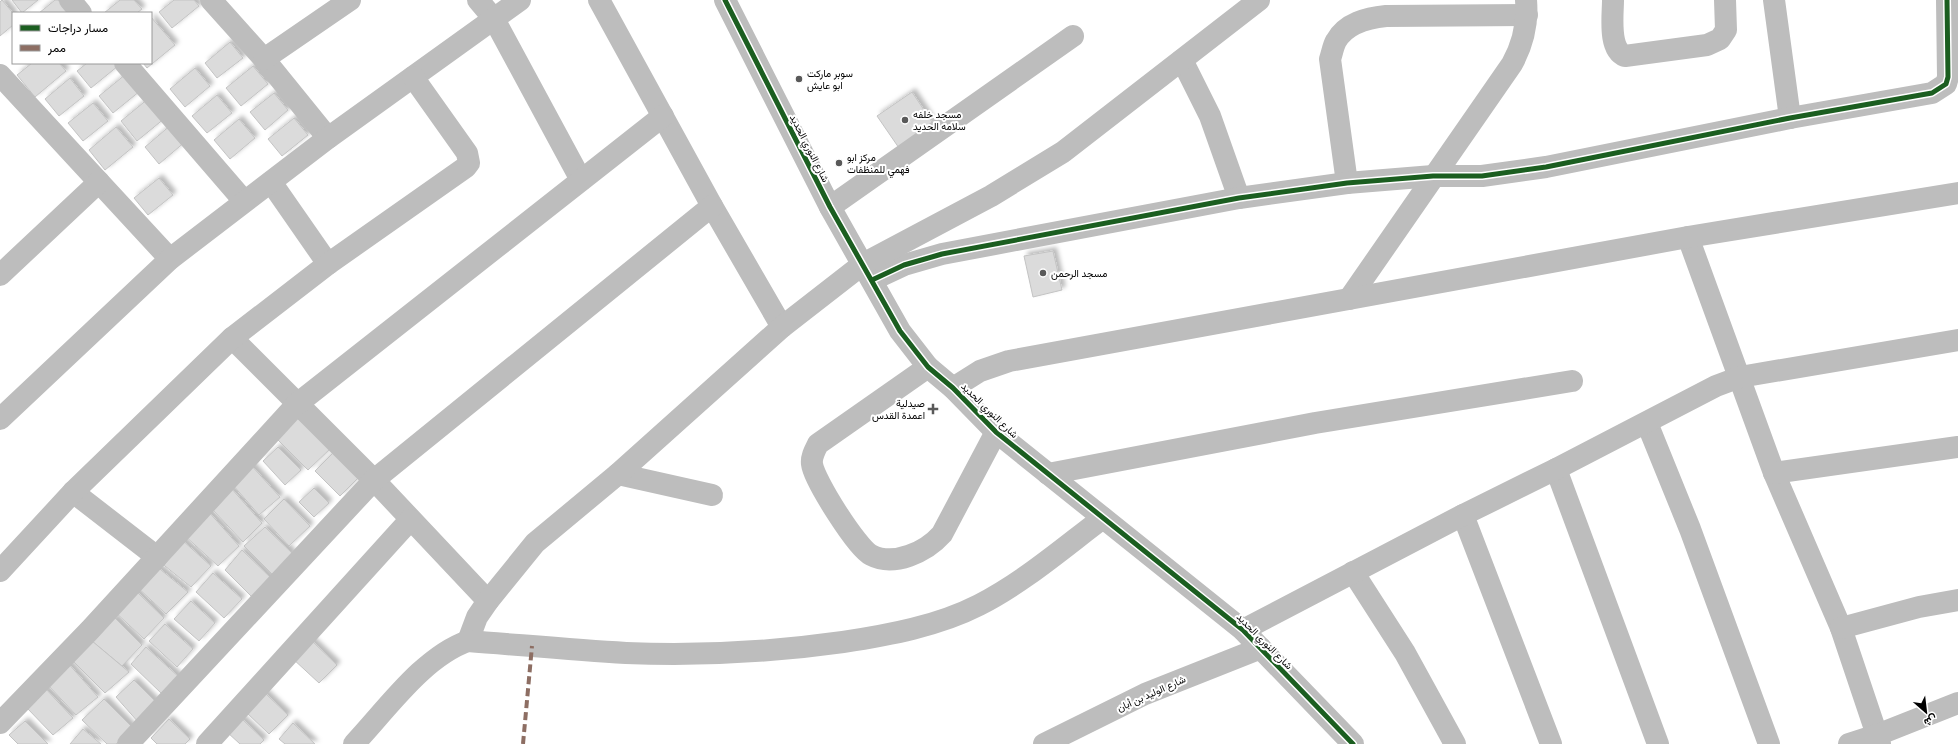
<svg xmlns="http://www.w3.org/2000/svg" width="1958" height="744" viewBox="0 0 1958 744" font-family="Figtree,Vazirmatn,sans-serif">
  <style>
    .building { fill: #dbdbdb; stroke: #c3c3c3; filter: url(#shadow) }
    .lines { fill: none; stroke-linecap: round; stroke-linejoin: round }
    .minor { stroke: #bdbdbd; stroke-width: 22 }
    .quiet { stroke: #8d6e63; stroke-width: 4; stroke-dasharray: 8 4; stroke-linecap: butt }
    .cycleway-casing { stroke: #fff; stroke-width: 8 }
    .cycleway { stroke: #1b5e20; stroke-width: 5 }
    .poi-dot { fill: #595959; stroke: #fff; stroke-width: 1.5 }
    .labels { text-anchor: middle; stroke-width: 4; stroke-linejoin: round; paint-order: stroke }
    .poi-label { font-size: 10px; fill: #000; stroke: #fff; text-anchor: start }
    .street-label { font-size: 10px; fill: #000; stroke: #fff }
  </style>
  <defs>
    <filter id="shadow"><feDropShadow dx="3.5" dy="-3.5" stdDeviation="2" flood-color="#0004"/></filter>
  </defs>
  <rect width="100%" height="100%" fill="#fff"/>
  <g class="building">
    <polygon points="2,0 13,13 13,25 0,36 0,2"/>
    <polygon points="12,0 38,0 22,13"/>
    <polygon points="55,0 58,0 69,13 39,13"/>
    <polygon points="120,0 134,0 142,9 137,13 104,13"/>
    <polygon points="174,0 194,0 199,6 172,28 159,12"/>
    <polygon points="151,17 175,45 147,68 143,63 151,63"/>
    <polygon points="230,42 243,58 217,78 205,63"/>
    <polygon points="32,63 59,63 66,71 35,97 17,75"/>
    <polygon points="87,63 116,63 118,66 91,88 77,71"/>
    <polygon points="253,66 268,84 241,106 226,88"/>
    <polygon points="195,68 210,86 185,107 170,89"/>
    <polygon points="126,74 140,91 113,113 99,96"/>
    <polygon points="70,78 84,96 59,116 45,99"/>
    <polygon points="912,92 934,125 899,148 877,116"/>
    <polygon points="274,93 288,110 265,130 250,112"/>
    <polygon points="217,95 232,113 207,133 192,116"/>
    <polygon points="149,98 165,118 137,141 121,121"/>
    <polygon points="93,103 108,121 83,141 68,123"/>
    <polygon points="294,118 308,135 282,156 268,139"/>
    <polygon points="239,119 255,138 230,159 214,140"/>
    <polygon points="172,124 186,141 159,164 145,147"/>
    <polygon points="116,127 133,147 105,170 89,150"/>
    <polygon points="159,178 173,195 148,215 134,198"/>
    <polygon points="1053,251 1062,290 1033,297 1024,256"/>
    <polygon points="296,417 331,448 308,470 277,439"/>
    <polygon points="278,447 301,470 285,485 263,461"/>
    <polygon points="333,453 358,478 340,496 315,471"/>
    <polygon points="251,465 280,497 259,515 232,484"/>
    <polygon points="231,488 262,523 243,542 212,509"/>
    <polygon points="314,488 329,503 314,517 299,502"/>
    <polygon points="284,499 310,526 289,546 264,519"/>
    <polygon points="208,511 239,546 218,566 184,535"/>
    <polygon points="265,527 293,554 272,574 244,546"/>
    <polygon points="181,539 211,566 191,587 160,562"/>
    <polygon points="242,550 272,579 253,598 225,570"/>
    <polygon points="155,565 188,592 166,614 137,587"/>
    <polygon points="213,573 242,599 224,618 196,592"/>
    <polygon points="135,590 164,618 144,639 114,611"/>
    <polygon points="191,601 215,623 199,641 174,619"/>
    <polygon points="114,617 142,645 122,666 92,641"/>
    <polygon points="165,624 193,649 177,667 149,641"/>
    <polygon points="310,639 337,665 319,683 292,658"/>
    <polygon points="92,641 129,672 105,693 72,660"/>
    <polygon points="146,647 180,678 162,694 131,664"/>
    <polygon points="67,662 98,697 76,715 47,684"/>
    <polygon points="134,680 158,704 139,723 116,697"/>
    <polygon points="45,688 73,718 53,735 27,708"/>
    <polygon points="264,692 288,715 269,734 246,712"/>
    <polygon points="104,699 133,728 116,744 107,744 82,720"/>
    <polygon points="241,718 264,740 260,744 240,744 227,732"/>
    <polygon points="169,719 190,739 185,744 157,744 151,738"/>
    <polygon points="25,721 48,744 18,744 9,735"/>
    <polygon points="293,723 315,744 285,744 279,739"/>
    <polygon points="83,729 101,744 70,744"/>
  </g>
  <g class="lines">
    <g class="minor">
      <polyline points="70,0 81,13"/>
      <polyline points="211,0 264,59 328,138"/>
      <polyline points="478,0 494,19 581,180"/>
      <polyline points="599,0 712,206 782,327"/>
      <polyline points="725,0 830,207 900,331 928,367 953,388 996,432 1243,630 1353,744"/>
      <path d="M 1613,0 C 1613,16 1608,49 1625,56 L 1707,45 L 1720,39 L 1726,30 L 1725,0"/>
      <polyline points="1774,0 1790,118"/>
      <polyline points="264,59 350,0"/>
      <polyline points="1182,60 1210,116 1239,198"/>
      <polyline points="125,63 244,201"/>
      <polyline points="0,75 170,259"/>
      <polyline points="271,182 328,264"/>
      <path d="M 1347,183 L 1330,59 C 1332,54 1333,46 1336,41 C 1346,23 1367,18 1386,16 L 1527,15"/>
      <polyline points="830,207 1073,36"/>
      <polyline points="1688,237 1774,473 1841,628 1880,744"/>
      <polyline points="0,275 99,182"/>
      <polyline points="872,280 904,265 942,254 1239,198 1347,183 1433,176 1482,176 1546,167 1790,118 1932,93 1946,84 1948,77 1947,0"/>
      <path d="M 1349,299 L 1512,64 C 1523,44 1528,23 1526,0"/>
      <polyline points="232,338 374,480 488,601"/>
      <path d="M 928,367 L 818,444 C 815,450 811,457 812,464 C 814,480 857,548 871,555 C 894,567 926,552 942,534 L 996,432"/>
      <polyline points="953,388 980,371 1009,361 1688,237 1958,193"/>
      <polyline points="0,419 170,259 328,138 520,0"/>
      <polyline points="1647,423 1690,529 1769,744"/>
      <polyline points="1556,469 1658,744"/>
      <polyline points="1774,473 1958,447"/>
      <polyline points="618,474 712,495"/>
      <polyline points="1048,474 1315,423 1572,381"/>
      <polyline points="73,492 157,557"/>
      <polyline points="1463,515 1551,744"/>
      <polyline points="0,571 73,492 232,338 328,264 466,167 469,163 467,153 413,77"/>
      <polyline points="1353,572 1405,653 1455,744"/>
      <polyline points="1841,628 1919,607 1958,600"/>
      <polyline points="1243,630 1463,515 1556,469 1716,386 1740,377 1958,340"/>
      <polyline points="468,641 477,617 488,601 535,543 618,474 782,327 863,264 991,196 1063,152 1259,0"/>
      <polyline points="0,723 90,630 297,404 663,116"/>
      <polyline points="128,744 374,480 712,206"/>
      <polyline points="207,744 410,520"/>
      <path d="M 354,744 C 387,709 423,657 468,641 C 521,645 573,650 626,653 C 698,656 772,652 843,642 C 889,635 938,626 979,605 C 1024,582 1063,548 1103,518"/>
      <polyline points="1044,744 1145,694 1261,648"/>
      <polyline points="1849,744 1877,735 1958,703"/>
    </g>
    <polyline class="quiet" points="523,744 532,646"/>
    <defs>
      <g id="cycleway">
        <polyline points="725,0 830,207 900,331 928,367 953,388 996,432 1243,630 1353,744"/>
        <polyline points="872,280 904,265 942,254 1239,198 1347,183 1433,176 1482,176 1546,167 1790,118 1932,93 1946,84 1948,77 1947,0"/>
      </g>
    </defs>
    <use href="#cycleway" class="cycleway-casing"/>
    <use href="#cycleway" class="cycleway"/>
  </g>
  <g class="poi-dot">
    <circle cx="799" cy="79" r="4"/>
    <circle cx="905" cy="120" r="4"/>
    <circle cx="839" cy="163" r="4"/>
    <circle cx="1043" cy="273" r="4"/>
    <path d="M931 403h4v4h4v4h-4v4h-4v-4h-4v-4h4z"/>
  </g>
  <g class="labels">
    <g class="poi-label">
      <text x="807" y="77">سوبر ماركت<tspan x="807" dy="12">ابو عايش</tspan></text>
      <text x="913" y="118">مسجد خلفه<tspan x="913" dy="12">سلامه الحديد</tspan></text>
      <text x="847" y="161">مركز ابو<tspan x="847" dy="12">فهمي للمنظفات</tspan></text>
      <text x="1051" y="277">مسجد الرحمن</text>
      <text x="925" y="407" text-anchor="end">صيدلية<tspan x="925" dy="12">اعمدة القدس</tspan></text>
    </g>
    <g class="street-label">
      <text transform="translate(810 148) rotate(63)" y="4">شارع النوري الحديد</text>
      <text transform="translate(990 410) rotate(44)" y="4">شارع النوري الحديد</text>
      <text transform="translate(1265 641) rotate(45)" y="4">شارع النوري الحديد</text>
      <text transform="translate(1151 693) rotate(-24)" y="4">شارع الوليد بن أبان</text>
    </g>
  </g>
  <rect x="12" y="12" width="140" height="52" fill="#ffffff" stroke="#999999"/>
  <rect x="20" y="25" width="20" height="6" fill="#1b5e20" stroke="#999999"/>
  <text x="48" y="32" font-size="12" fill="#000000">مسار دراجات</text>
  <rect x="20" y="45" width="20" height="6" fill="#8d6e63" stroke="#999999"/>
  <text x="48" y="52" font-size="12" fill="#000000">ممر</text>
  <g transform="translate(1926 712) rotate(152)" stroke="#ffffff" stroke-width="3" paint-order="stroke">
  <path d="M0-3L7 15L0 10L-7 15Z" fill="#000000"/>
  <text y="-6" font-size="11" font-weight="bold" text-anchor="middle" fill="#000000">ش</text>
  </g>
</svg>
